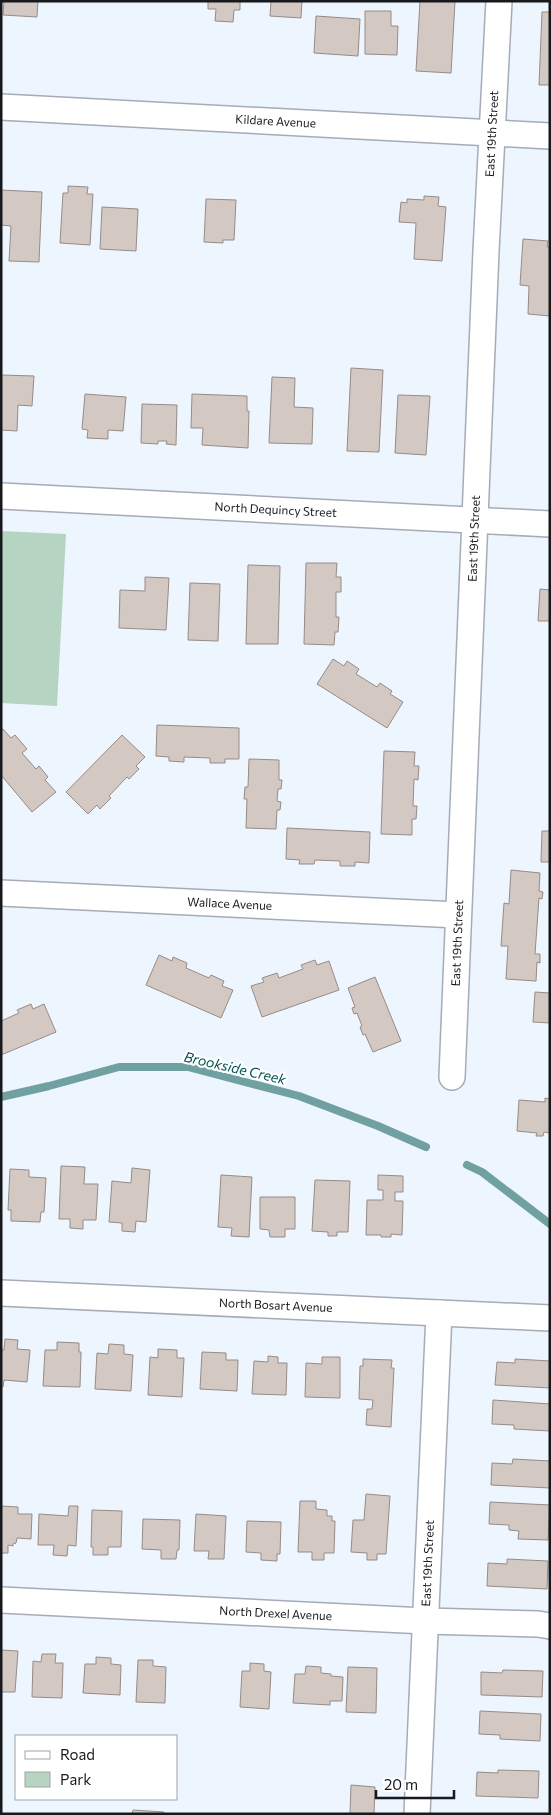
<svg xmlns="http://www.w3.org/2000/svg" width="551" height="1815" viewBox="0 0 551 1815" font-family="Commissioner,sans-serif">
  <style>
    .green { fill: #b5d4c1 }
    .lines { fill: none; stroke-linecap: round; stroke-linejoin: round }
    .stream { stroke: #71a0a0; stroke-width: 8 }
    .building { fill: #d4c8c3; stroke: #968b86 }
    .minor-casing { stroke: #a5acb5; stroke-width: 28 }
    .minor { stroke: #fff; stroke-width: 25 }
    .labels { text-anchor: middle; stroke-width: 4.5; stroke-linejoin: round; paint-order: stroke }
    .street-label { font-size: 12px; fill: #17191d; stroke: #fff }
    .water-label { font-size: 14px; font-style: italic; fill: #034f50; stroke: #fff }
  </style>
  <rect width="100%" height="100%" fill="#edf5ff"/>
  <polygon class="green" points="1,531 66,534 57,706 1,703"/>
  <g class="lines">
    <g class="stream">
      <polyline points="1,1097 49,1086 119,1067 188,1067 299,1096 378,1126 426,1147"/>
      <polyline points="467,1165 482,1172 550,1224"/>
    </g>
  </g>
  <g class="building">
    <polygon points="4,1 38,1 37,17 3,15"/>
    <polygon points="208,1 240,1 240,10 234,10 233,22 215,21 216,9 208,9"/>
    <polygon points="271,1 302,1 301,18 270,16"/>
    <polygon points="420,1 455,1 451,73 416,71"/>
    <polygon points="365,11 391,11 391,26 398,26 397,55 365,54"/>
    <polygon points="542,12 550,12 550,85 539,85"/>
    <polygon points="316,16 360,19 358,56 314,53"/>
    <polygon points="68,186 88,187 87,194 93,194 90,245 60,243 63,193 68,193"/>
    <polygon points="1,190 42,192 39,262 9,261 11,226 1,225"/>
    <polygon points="424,196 439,197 438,206 446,207 442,261 414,259 416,223 399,222 401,202 407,203 407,199 424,200"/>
    <polygon points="206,199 236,200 234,240 223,240 223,243 204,242"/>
    <polygon points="102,207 138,209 136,251 100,249"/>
    <polygon points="523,239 548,241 547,247 550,247 550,316 528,314 529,286 520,285"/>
    <polygon points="351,368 383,370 379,452 347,451"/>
    <polygon points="1,375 34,376 32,406 18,405 17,431 1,430"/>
    <polygon points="272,377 295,378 294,407 313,408 312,444 269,443"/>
    <polygon points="85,394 126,397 123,431 108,430 108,439 87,438 88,430 82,429"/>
    <polygon points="192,394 247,396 247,411 249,411 248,448 202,445 203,428 191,428"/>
    <polygon points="398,395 430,396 426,455 395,453"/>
    <polygon points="142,404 177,405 176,445 166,444 167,441 158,441 158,444 141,443"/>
    <polygon points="306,563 337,563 336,577 341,577 341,592 336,592 336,617 339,617 338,632 335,632 334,645 304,644"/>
    <polygon points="248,565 280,566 278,644 246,644"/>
    <polygon points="145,577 169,578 166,630 119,628 120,590 145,591"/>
    <polygon points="190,583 220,584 218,641 188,640"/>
    <polygon points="540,589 550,590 550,621 538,621"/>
    <polygon points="333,659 344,666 347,661 359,669 356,674 377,687 380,683 392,691 390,694 403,702 387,728 317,684"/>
    <polygon points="157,725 239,728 239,759 225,759 225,763 210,763 210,758 184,757 184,762 169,761 169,757 156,756"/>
    <polygon points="3,729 11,738 15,735 27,749 22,753 36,769 39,766 48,777 45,780 56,792 32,812 1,775 1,730"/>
    <polygon points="122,735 145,757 136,766 139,769 129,779 127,777 109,796 111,798 100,809 97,805 88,814 66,792"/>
    <polygon points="384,751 415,752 414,766 419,766 418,780 414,779 413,806 417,806 416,819 412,819 412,835 381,834"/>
    <polygon points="249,759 279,760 279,780 282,780 281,789 278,789 277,801 281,802 280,810 277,810 276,829 246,828 247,799 244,799 245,787 248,787"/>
    <polygon points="287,828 370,832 369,863 355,862 355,866 340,866 340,861 315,860 314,864 299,864 300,860 286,859"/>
    <polygon points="542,831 550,831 550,862 541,862"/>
    <polygon points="511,870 540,873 539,891 543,892 542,899 539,898 535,954 540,954 540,963 537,962 536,981 506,979 508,946 501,946 504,903 509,904"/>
    <polygon points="159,955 172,961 173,957 187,963 186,968 209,978 211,975 224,981 222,986 233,990 221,1018 146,985"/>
    <polygon points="315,960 317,965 329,961 339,990 262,1017 251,986 264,982 262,978 277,973 279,978 303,969 301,965"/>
    <polygon points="375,977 401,1041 373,1052 365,1034 363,1035 360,1027 362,1026 357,1013 354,1014 352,1008 355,1007 348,988"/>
    <polygon points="535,992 550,993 550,1023 533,1022"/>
    <polygon points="31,1004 33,1009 44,1004 56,1032 1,1055 1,1021 19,1013 17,1010"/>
    <polygon points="545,1098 550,1099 550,1133 544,1132 543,1136 536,1136 537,1133 517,1131 519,1100 545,1102"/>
    <polygon points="61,1166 85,1167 84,1184 98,1184 96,1220 83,1220 83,1229 70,1228 70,1219 59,1219"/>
    <polygon points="132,1168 150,1170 146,1222 136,1221 135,1232 122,1231 122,1223 109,1222 112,1181 131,1183"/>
    <polygon points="10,1169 29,1170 29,1177 46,1178 44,1212 41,1212 40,1222 11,1221 11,1210 8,1210"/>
    <polygon points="221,1175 252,1177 249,1237 231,1236 232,1228 218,1227"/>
    <polygon points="378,1175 403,1176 403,1192 395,1192 395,1201 403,1201 402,1235 391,1234 391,1237 381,1237 381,1235 366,1235 367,1200 383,1200 383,1190 378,1190"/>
    <polygon points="315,1180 350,1181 348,1232 337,1232 337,1236 328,1236 328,1232 312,1231"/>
    <polygon points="260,1197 295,1197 295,1229 285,1229 285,1237 270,1237 269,1230 260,1229"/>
    <polygon points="5,1339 18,1340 17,1349 30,1350 27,1382 4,1380 3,1387 1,1387 1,1350 4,1350"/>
    <polygon points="57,1342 79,1343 79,1352 81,1352 80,1387 43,1386 45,1350 57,1350"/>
    <polygon points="109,1344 124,1345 124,1354 133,1355 131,1391 95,1389 97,1353 108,1354"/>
    <polygon points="158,1349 177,1350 177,1358 184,1358 182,1397 148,1395 150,1357 158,1358"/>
    <polygon points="202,1352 226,1353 226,1360 238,1360 237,1391 200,1389"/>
    <polygon points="268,1356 278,1357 278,1363 287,1363 286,1395 252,1394 254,1361 268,1362"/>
    <polygon points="322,1357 340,1357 340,1398 305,1397 306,1363 322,1364"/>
    <polygon points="363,1359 392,1360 391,1368 394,1368 391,1427 366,1425 367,1409 372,1409 373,1400 359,1399 360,1366 363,1366"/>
    <polygon points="515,1359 550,1361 550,1388 495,1385 497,1362 515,1363"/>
    <polygon points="493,1400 550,1404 550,1431 514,1429 514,1425 492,1424"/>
    <polygon points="513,1459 550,1461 550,1488 491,1485 492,1463 512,1464"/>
    <polygon points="366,1494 390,1496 386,1554 377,1554 377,1560 367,1560 367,1553 351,1552 353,1520 364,1520"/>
    <polygon points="300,1501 316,1501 316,1509 327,1510 327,1516 332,1516 332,1521 335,1521 334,1553 324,1553 324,1560 312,1560 312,1552 298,1552"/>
    <polygon points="490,1502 550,1505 548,1540 518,1539 519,1531 509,1530 509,1525 489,1524"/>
    <polygon points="1,1506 18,1507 18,1514 32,1514 31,1539 17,1538 16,1543 13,1544 13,1546 8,1545 8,1553 1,1553"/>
    <polygon points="69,1506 78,1506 76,1546 68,1545 67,1556 53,1555 54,1545 38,1545 39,1514 68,1516"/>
    <polygon points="92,1510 122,1511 121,1547 108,1547 108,1555 93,1555 93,1547 91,1547"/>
    <polygon points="196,1514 226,1516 224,1559 208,1559 209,1551 194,1551"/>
    <polygon points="143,1519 180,1520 179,1550 177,1550 176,1559 161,1559 161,1550 142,1549"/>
    <polygon points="247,1521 281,1522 280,1554 277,1554 277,1561 261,1560 261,1553 246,1552"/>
    <polygon points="507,1559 548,1561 547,1589 487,1586 488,1563 507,1564"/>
    <polygon points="1,1650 18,1651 15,1692 1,1692"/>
    <polygon points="42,1654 56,1654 55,1663 63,1663 62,1698 32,1697 33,1661 41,1662"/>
    <polygon points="96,1657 111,1658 111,1664 121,1665 120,1695 83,1693 85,1664 96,1664"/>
    <polygon points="138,1660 153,1660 153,1666 166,1667 165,1703 136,1702"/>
    <polygon points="250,1663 264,1664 264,1671 271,1672 269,1709 240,1707 242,1671 250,1671"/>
    <polygon points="306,1666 321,1667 321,1673 331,1674 331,1676 343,1677 342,1701 330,1701 330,1705 293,1703 295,1674 305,1674"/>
    <polygon points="348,1667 377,1668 376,1713 346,1712"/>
    <polygon points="503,1670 543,1671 542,1697 481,1695 481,1672 502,1673"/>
    <polygon points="480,1711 541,1714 540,1741 500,1739 500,1735 479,1734"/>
    <polygon points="498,1770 539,1771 538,1798 476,1796 477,1772 498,1773"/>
    <polygon points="351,1785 375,1787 374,1814 350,1814"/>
    <polygon points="133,1810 164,1812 164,1814 132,1814"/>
  </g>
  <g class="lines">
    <defs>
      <g id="minor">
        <path id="s1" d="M 1,107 L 550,136"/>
        <path id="s2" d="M 1,496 L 550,524"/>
        <path id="s3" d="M 1,893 L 458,915"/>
        <path id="s4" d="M 452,1077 L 486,251 L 499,1"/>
        <path id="s5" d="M 1,1293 L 550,1318"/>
        <path id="s6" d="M 1,1600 L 425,1621 L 538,1624 L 550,1626"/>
        <path id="s7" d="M 417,1814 L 439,1313"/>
      </g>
    </defs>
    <use href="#minor" class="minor-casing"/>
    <use href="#minor" class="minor"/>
  </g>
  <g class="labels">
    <g class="street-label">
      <text dy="4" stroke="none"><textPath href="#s1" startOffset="275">Kildare Avenue</textPath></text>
      <text dy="4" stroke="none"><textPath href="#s4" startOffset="944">East 19th Street</textPath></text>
      <text dy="4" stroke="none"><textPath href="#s2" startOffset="275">North Dequincy Street</textPath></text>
      <text dy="4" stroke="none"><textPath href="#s4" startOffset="539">East 19th Street</textPath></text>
      <text dy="4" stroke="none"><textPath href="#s3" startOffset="229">Wallace Avenue</textPath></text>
      <text dy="4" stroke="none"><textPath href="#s4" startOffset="134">East 19th Street</textPath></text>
      <text dy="4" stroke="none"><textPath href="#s5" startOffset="275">North Bosart Avenue</textPath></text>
      <text dy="4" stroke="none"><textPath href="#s7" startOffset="251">East 19th Street</textPath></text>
      <text dy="4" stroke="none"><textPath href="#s6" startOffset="275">North Drexel Avenue</textPath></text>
    </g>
    <g class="water-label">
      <text transform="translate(235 1068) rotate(13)" y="5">Brookside Creek</text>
    </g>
  </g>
  <rect width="551" height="1815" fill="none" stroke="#17191d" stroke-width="5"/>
  <rect x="15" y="1735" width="162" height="65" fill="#ffffff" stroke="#a2a3a5"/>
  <rect x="25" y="1751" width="25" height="8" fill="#ffffff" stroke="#a2a3a5"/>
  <text x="60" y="1760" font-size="15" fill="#17191d">Road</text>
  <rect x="25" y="1772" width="25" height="15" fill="#b5d4c1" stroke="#a2a3a5"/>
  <text x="60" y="1785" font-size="15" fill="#17191d">Park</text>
  <path d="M376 1790v8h78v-8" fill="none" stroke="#17191d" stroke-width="2.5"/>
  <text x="384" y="1790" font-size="15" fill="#17191d" stroke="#ffffff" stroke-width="4" paint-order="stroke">20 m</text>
</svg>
